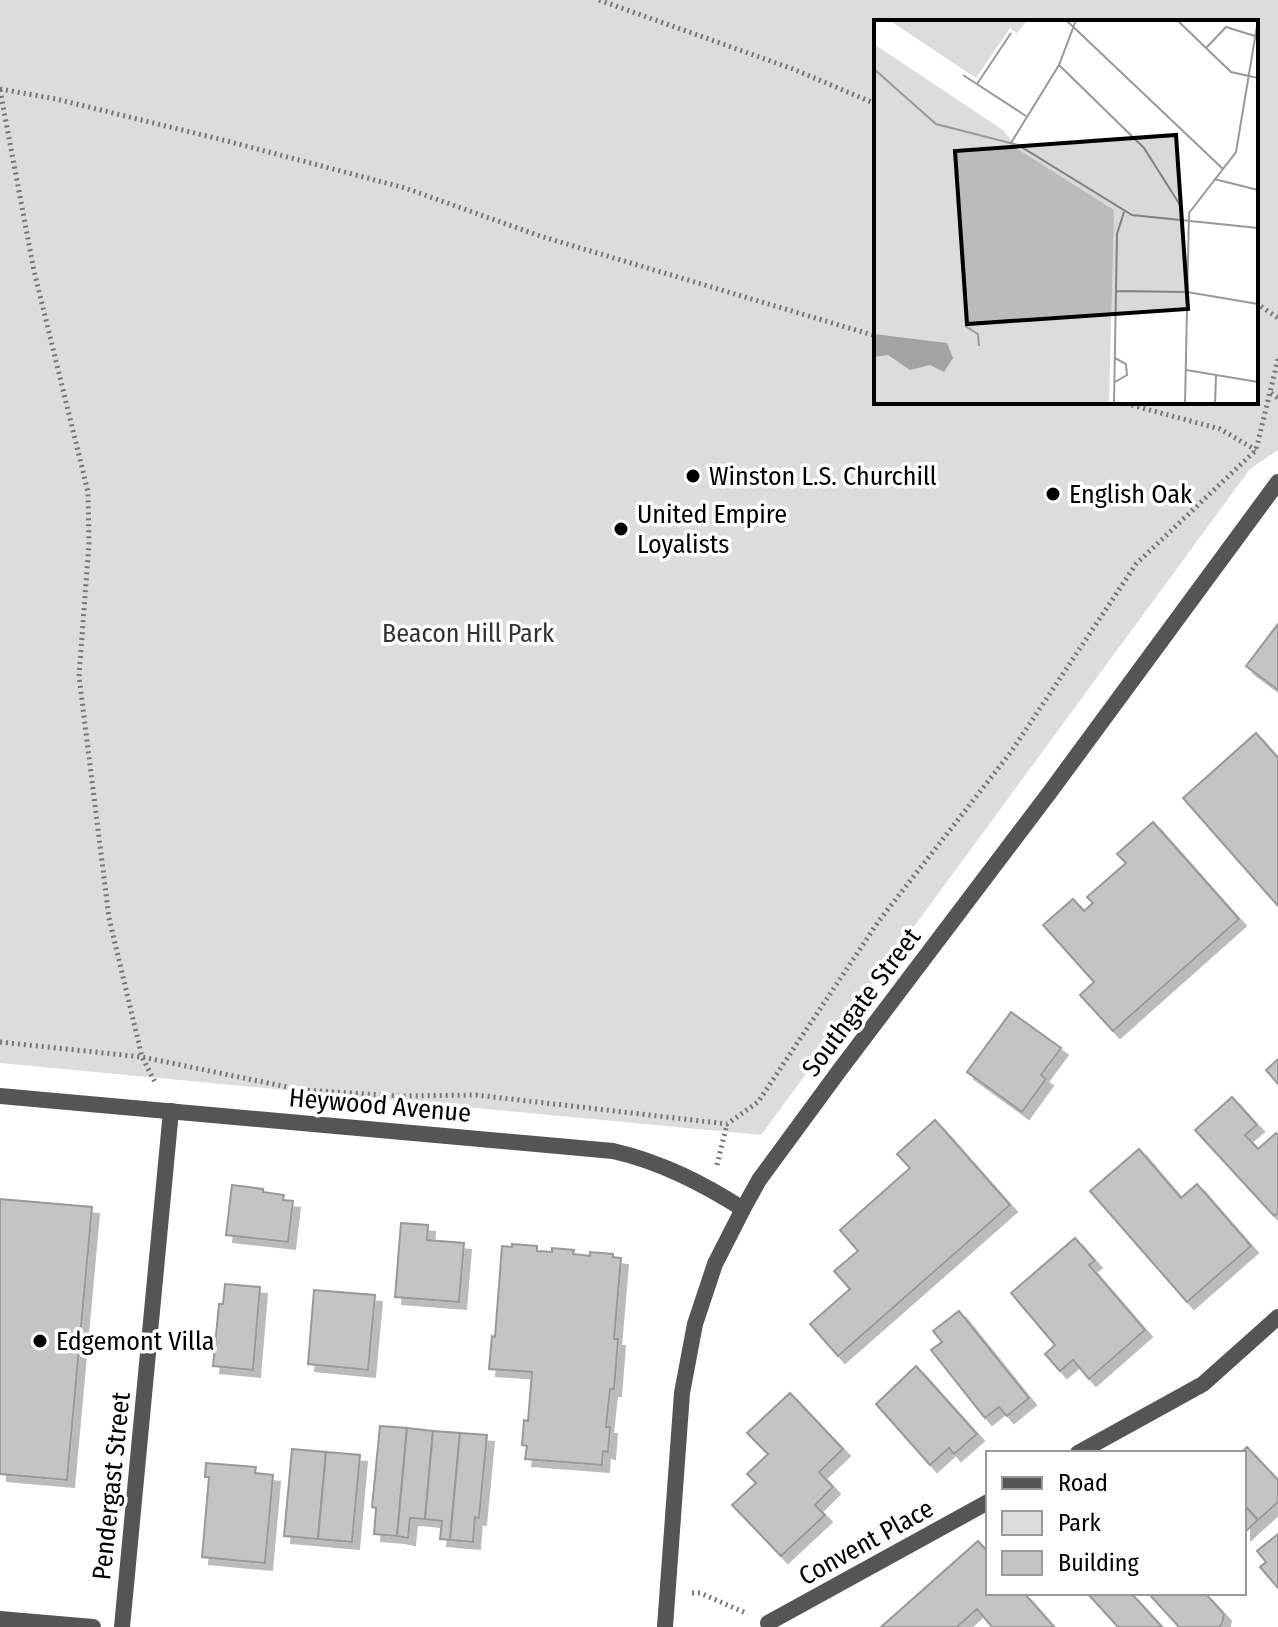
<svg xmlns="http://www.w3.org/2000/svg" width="1278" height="1627" viewBox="0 0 1278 1627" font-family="'Fira Sans Condensed',sans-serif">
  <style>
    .green { fill: #dcdcdc; fill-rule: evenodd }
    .building { fill: #c4c4c4; stroke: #999; stroke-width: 2; filter: url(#shadow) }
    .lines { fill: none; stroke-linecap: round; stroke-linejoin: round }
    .path { stroke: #777; stroke-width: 5; stroke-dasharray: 2 4; stroke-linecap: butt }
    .minor { stroke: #555; stroke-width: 16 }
    .tertiary { stroke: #555; stroke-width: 16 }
    .poi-dot { fill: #000; stroke: #fff; stroke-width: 3 }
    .labels { text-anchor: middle; stroke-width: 7; stroke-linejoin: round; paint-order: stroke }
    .poi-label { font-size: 26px; fill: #000; stroke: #fff; text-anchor: start }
    .park-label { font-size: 26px; fill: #333; stroke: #fff }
    .street-label { font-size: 26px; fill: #000; stroke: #fff }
    .inset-road { fill: none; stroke: #999; stroke-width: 2 }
    .view { fill: #000; fill-opacity: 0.15; stroke: #000; stroke-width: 4 }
    .inset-edge { fill: none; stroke: #000; stroke-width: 4 }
  </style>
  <defs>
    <filter id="shadow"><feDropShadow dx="7" dy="7" stdDeviation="0" flood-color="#0004"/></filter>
  </defs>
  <rect width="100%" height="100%" fill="#fff"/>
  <path class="green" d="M 0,0 L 1278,0 L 1278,450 L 1250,469 L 761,1135 L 0,1063 ZM 876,22 L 1256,22 L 1256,402 L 876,402 Z"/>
  <g class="building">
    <polygon points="1278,624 1278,690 1246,666"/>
    <polygon points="1256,733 1278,758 1278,906 1183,798"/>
    <polygon points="1153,822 1239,919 1113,1031 1080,995 1094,982 1043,925 1073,899 1084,911 1093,903 1087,897 1126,863 1117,854"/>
    <polygon points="1011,1012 1061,1048 1041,1075 1046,1079 1022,1112 967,1072"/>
    <polygon points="1278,1059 1278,1084 1266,1070"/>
    <polygon points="1232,1097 1257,1125 1245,1135 1258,1149 1276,1133 1278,1135 1278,1213 1274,1216 1195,1130"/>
    <polygon points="935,1120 1010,1205 838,1356 810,1324 850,1289 834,1271 858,1251 840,1230 910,1168 897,1154"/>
    <polygon points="1139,1149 1181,1198 1197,1184 1251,1246 1187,1302 1090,1191"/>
    <polygon points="232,1185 263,1189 263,1192 284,1195 283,1200 293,1201 288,1242 226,1235"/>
    <polygon points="0,1199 92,1207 67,1480 0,1474"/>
    <polygon points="401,1223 428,1225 427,1240 464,1243 459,1302 395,1297"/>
    <polygon points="1075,1238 1095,1261 1089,1265 1145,1330 1089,1379 1073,1360 1060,1371 1045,1354 1055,1345 1011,1293"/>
    <polygon points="512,1244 537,1246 537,1251 552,1252 552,1248 574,1250 573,1254 590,1256 590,1252 613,1254 613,1257 621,1258 614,1339 618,1339 614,1389 610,1389 606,1427 610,1427 608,1452 603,1451 602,1465 525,1459 527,1446 522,1445 524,1420 528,1421 532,1372 489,1369 492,1336 495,1337 502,1246 512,1247"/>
    <polygon points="225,1284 260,1287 253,1370 213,1366 219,1304 223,1304"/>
    <polygon points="314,1290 375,1295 368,1370 308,1364"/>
    <polygon points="959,1311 1029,1398 1007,1416 999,1407 985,1418 931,1350 942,1342 933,1331"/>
    <polygon points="916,1366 977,1434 954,1454 949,1448 930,1465 876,1404"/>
    <polygon points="790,1393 843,1449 819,1472 833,1487 815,1505 825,1515 781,1556 732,1505 756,1483 747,1474 768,1454 747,1433"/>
    <polygon points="380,1426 407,1428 397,1536 374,1534 376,1508 372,1507"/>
    <polygon points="407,1428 433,1431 425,1519 410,1518 408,1538 397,1536"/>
    <polygon points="433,1431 460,1433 450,1540 440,1539 442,1521 425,1519"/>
    <polygon points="460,1433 487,1435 479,1518 475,1517 473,1542 450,1540"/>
    <polygon points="1247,1447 1278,1480 1278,1502 1258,1520 1244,1505 1244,1453 1241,1453"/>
    <polygon points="292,1449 326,1452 318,1539 284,1536"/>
    <polygon points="326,1452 360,1455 352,1542 318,1539"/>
    <polygon points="206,1463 256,1467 255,1473 273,1475 265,1563 202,1557 209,1477 205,1477"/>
    <polygon points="1244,1505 1258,1520 1244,1533"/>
    <polygon points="1278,1534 1278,1588 1260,1567 1266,1562 1257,1551"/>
    <polygon points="978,1541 988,1552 988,1593 1024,1593 1054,1627 992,1627 977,1609 957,1627 881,1627"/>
    <polygon points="1087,1593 1131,1593 1162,1627 1118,1627"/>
    <polygon points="1148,1593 1205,1593 1224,1614 1222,1624 1219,1627 1179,1627"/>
  </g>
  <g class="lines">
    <g class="path">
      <polyline points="599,0 793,69 876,104"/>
      <polyline points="0,89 56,99 227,141 405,188 540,236 876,336"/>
      <polyline points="0,90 34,271 88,492 89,544 79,676 109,918 142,1057 302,1090 398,1096 476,1095 727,1124 758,1102 878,922 1011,752 1136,564 1256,450 1278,359"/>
      <polyline points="1256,303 1278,318"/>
      <polyline points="1271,393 1278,398"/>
      <polyline points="1120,402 1220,429 1256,450"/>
      <polyline points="0,1042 142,1057 155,1082"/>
      <polyline points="717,1165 727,1124"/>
      <polyline points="692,1593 700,1593 746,1613"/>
    </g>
    <g class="minor">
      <path d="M 0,1096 L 613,1151 C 661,1162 702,1183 743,1209"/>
      <polyline points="1078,1453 1203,1384 1278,1317"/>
      <polyline points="0,1619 93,1627"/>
      <polyline points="768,1623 988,1502"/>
      <polyline points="122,1627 171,1111"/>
    </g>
    <polyline class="tertiary" points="665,1627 682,1393 695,1324 715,1264 743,1209 759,1180 839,1071 1050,792 1278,482"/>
  </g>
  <g class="poi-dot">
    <circle cx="693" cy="476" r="8"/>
    <circle cx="1053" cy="494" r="8"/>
    <circle cx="621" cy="529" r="8"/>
    <circle cx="40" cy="1341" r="8"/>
  </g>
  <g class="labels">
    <g class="poi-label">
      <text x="709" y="485">Winston L.S. Churchill</text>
      <text x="1069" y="503">English Oak</text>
      <text x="637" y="523">United Empire<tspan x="637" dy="30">Loyalists</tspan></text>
      <text x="56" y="1350">Edgemont Villa</text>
    </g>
    <g class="park-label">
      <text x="468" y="642">Beacon Hill Park</text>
    </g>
    <g class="street-label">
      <text transform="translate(861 1002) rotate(-53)" y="9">Southgate Street</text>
      <text transform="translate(380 1105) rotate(5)" y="9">Heywood Avenue</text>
      <text transform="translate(111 1486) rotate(-84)" y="9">Pendergast Street</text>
      <text transform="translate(866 1542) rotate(-29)" y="9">Convent Place</text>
    </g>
  </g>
  <g transform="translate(874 20)">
    <rect width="384" height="384" fill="#fff"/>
    <path d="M 15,0 L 154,0 L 143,13 L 136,8 L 102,58 ZM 0,24 L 129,110 L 145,130 L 240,190 L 235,384 L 0,384 Z" fill="#dcdcdc"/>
    <path d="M 0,314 L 73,323 L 79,338 L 70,352 L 56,345 L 36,350 L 14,335 L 0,337 Z" fill="#a3a3a3"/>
    <path class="inset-road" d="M 192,0 L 349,149M 303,0 L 357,52 L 384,58M 332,28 L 352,7 L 381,16M 185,45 L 270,128 L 306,185M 0,49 L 62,104 L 144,125 L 258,195 L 384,208M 89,55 L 152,96M 103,64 L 137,13M 137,123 L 185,45 L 202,0M 340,159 L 384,170M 242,271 L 313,272 L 384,284M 91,306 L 104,314 L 105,326M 312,350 L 384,362M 241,362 L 253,355 L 252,344 L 241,338M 240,384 L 243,214 L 250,192M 311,384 L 315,193 L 362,132 L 384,0M 341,384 L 342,355"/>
    <path class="view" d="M 302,115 L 314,289 L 93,304 L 81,131 Z"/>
    <rect width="384" height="384" class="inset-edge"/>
  </g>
  <rect x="986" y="1451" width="260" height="144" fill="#ffffff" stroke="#999999" stroke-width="2"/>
  <rect x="1002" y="1477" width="40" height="12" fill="#555555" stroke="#999999" stroke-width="2"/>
  <text x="1058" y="1491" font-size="24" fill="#000000">Road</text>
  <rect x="1002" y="1511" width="40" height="24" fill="#dcdcdc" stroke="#999999" stroke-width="2"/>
  <text x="1058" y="1531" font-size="24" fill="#000000">Park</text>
  <rect x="1002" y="1551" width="40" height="24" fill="#c4c4c4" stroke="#999999" stroke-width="2"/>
  <text x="1058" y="1571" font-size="24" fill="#000000">Building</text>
</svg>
